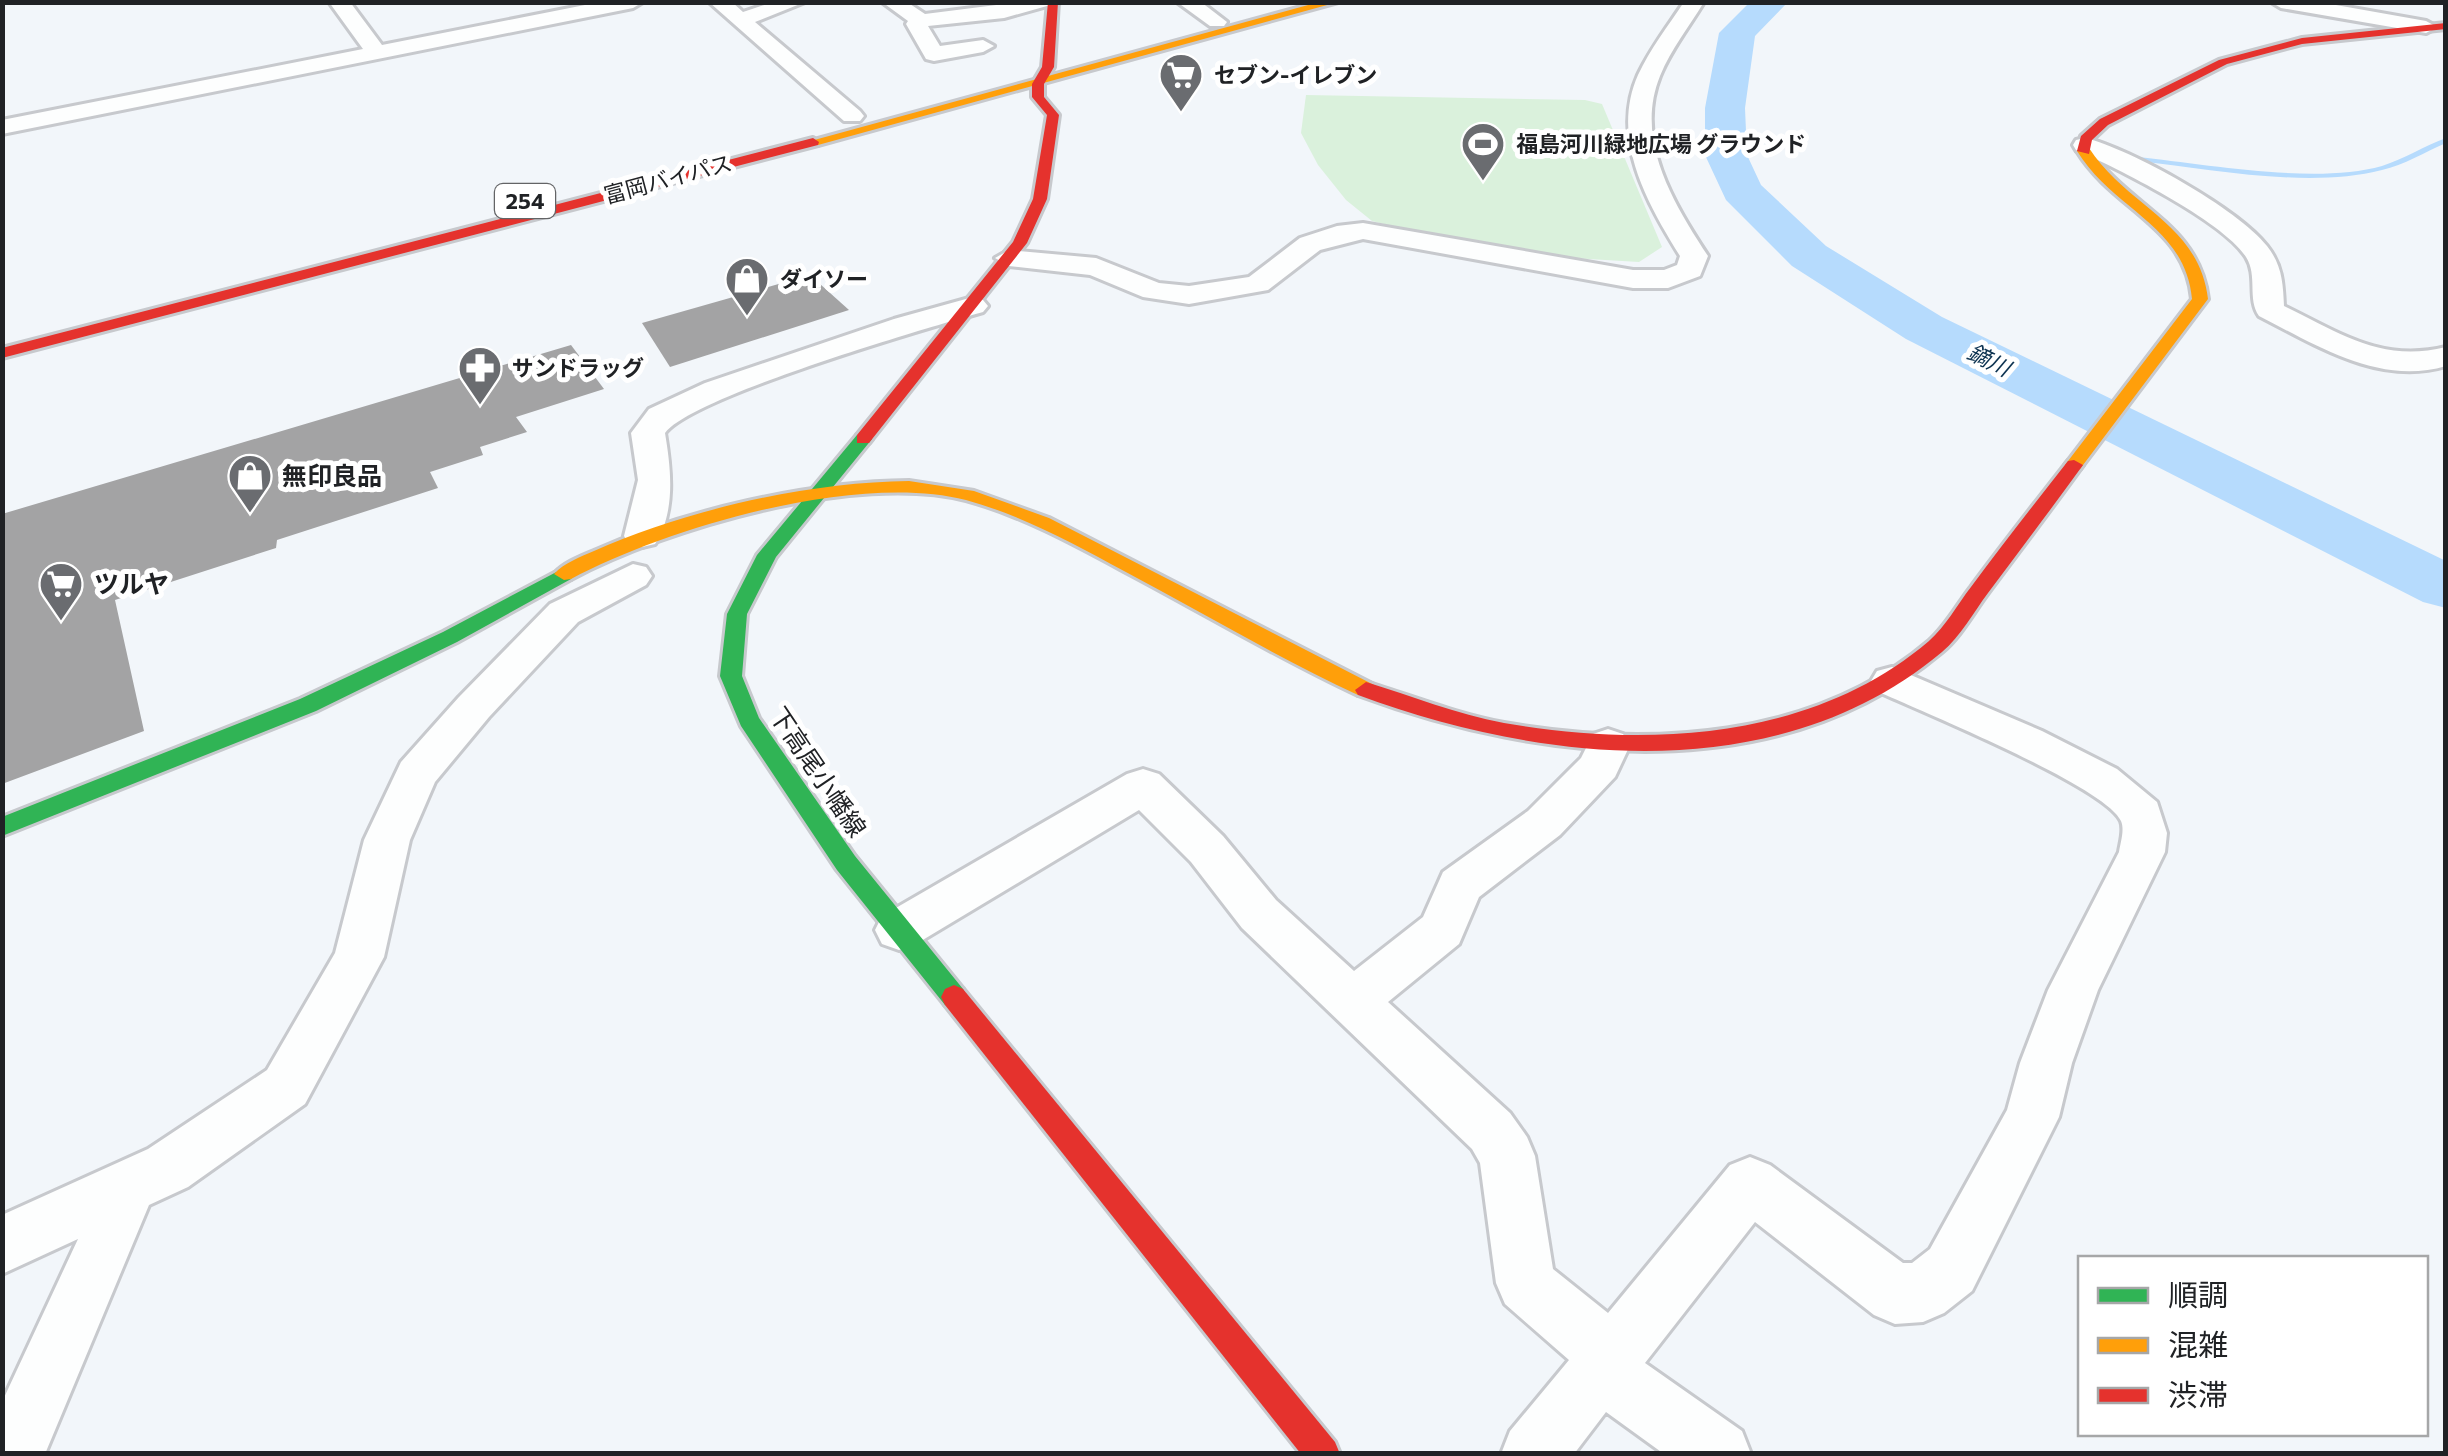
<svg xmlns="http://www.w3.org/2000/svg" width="2448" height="1456" viewBox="0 0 2448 1456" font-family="Commissioner,'Noto Sans JP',sans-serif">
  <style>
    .green { fill: #daf1dc }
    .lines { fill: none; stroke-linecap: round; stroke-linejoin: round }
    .stream { fill: #b6dbfd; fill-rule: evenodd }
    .river { fill: #b6dbfd; fill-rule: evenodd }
    .building { fill: #a3a3a4 }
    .street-casing { stroke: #c7c9cd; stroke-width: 6 }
    .fast-casing { stroke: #c7c9cd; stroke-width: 6 }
    .slow-casing { stroke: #c7c9cd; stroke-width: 6 }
    .jam-casing { stroke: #c7c9cd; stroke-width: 6 }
    .street { fill: #fdfefe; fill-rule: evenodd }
    .fast { fill: #30b455; fill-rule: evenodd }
    .slow { fill: #ff9f0a; fill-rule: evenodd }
    .jam { fill: #e5322d; fill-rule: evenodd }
    .labels { text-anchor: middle; stroke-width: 10; stroke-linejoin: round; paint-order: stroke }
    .far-poi-label { font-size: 22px; font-weight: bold; fill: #202225; stroke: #fff; text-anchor: start }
    .far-street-label { font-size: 22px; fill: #202225; stroke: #fff }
    .shield { fill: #fff; stroke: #636466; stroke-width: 2.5 }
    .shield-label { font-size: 22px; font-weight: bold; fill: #202225 }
    .far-water-label { font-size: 22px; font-style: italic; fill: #0c3250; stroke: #fff }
    .poi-label { font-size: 25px; font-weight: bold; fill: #202225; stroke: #fff; text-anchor: start }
    .street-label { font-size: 25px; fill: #202225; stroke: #fff }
  </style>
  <rect width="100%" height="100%" fill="#f2f6fa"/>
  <polygon class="green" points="1306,95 1585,100 1602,104 1662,247 1639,262 1555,257 1467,245 1372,221 1346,200 1318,165 1301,133"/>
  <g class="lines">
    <path class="stream" d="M 2446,138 L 2446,143 C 2425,152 2404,165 2382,170 C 2308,189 2212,169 2137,161 L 2133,159 L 2137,157 C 2207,164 2315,185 2382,166 C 2404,159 2424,146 2446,138 Z"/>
    <polygon class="river" points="1750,2 1788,2 1755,36 1745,108 1747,155 1761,185 1826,246 1942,317 2446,561 2446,608 2423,602 1906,339 1792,266 1726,200 1705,155 1705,108 1719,33"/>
  </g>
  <g class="building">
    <polygon points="810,275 849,310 670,367 642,323"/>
    <polygon points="571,345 604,389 516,417 527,432 480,447 483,455 430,472 438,488 277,540 276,548 115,600 144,731 2,784 2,514"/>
  </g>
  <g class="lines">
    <defs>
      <g id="street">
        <polygon points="329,2 350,2 382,45 600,2 643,2 633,8 2,134 2,120 363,49"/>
        <polygon points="709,2 732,2 743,12 773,2 805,2 755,22 860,111 864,116 860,121 844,121"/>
        <polygon points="882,2 907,2 925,14 1020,2 1061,2 1004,18 928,26 940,46 983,40 994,46 983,52 934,61 926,59 906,24 908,21"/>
        <polygon points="1177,2 1201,2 1227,22 1224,26 1210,26"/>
        <path d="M 1684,2 L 1704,2 C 1689,27 1671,49 1660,76 C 1634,140 1674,204 1708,256 L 1700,276 L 1668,288 L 1633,288 L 1363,239 L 1320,250 L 1268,290 L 1189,304 L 1143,297 L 1090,275 L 1009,266 L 995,258 L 1009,250 L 1096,258 L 1159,283 L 1189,286 L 1249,277 L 1300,238 L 1337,226 L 1363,223 L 1633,270 L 1664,270 L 1677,265 L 1680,256 C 1647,203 1610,138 1638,75 C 1650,49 1668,26 1684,2 Z"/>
        <polygon points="2271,2 2319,2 2426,21 2437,27 2426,33 2281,8"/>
        <path d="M 2085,138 C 2131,149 2238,209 2267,246 C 2282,265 2283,283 2284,306 C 2340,333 2381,363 2446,347 L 2446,366 C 2379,386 2316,345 2259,316 C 2247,299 2258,276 2246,257 C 2223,221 2117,168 2076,150 L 2073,145 L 2076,140 Z"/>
        <path d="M 973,297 L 983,300 L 988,306 L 983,312 C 927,328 693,396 665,433 C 671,469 676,512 655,544 L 642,547 L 629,544 L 624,536 L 638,480 L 631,433 L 649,409 L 705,383 L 894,319 Z"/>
        <polygon points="633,564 646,567 652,576 646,585 578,622 489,717 435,782 410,840 384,957 305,1104 188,1187 149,1205 45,1454 2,1454 2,1402 78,1239 2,1274 2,1215 148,1149 267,1070 335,953 364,840 401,762 459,697 550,604"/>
        <path d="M 1892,667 L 2042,731 L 2117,769 L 2157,802 L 2167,833 L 2165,852 L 2098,990 L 2072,1063 L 2059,1117 L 1972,1291 L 1944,1313 L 1923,1322 L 1895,1324 L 1874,1315 L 1755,1222 L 1645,1363 L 1742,1431 L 1751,1454 L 1664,1454 L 1606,1412 L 1574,1454 L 1501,1454 L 1510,1431 L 1569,1360 L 1505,1304 L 1496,1283 L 1480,1163 L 1472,1149 L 1242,928 L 1191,862 L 1139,810 L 916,944 L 899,950 L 882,944 L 875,930 L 882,916 L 1127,774 L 1143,769 L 1159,774 L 1223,836 L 1276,900 L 1354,971 L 1423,917 L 1443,872 L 1528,811 L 1581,758 L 1593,734 L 1608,729 L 1623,734 L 1630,745 L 1615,777 L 1560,835 L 1479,897 L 1459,944 L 1388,1002 L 1510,1113 L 1527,1137 L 1535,1156 L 1553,1269 L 1608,1313 L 1730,1165 L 1750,1157 L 1770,1165 L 1903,1263 L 1912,1263 L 1930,1249 L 2007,1110 L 2020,1063 L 2048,990 L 2119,852 C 2120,844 2125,830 2121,821 C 2105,786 1920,711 1877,691 L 1871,681 L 1877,671 Z"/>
      </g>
      <g id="fast">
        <polygon points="863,434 872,439 776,557 747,614 742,676 759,718 855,856 963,989 967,997 963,1005 954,1009 945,1005 837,870 741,726 720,676 727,614 757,555 857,435"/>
        <polygon points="564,568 574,574 571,579 457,642 316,711 2,836 2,817 300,699 443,632"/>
      </g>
      <g id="slow">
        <polygon points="1319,2 1338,2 818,145 807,142"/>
        <path d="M 2079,148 L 2089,148 C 2127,207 2199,223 2208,299 L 2080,469 L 2074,470 L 2065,465 L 2192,299 C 2185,225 2114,211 2077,151 Z"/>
        <path d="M 909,481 L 974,491 L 1049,518 L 1374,685 L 1377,690 L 1374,695 L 1358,695 C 1278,658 1202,612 1124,571 C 1074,544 1021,515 966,500 C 857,472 669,527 571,579 L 564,580 L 554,574 C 564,563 580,557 594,551 C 686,510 808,482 909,481 Z"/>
      </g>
      <g id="jam">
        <polygon points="1048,2 1058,2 1054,67 1044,84 1044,97 1059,115 1047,199 1027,243 869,443 857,443 857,435 1013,242 1033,199 1047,115 1032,97 1032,84 1042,67"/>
        <polygon points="2446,23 2446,29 2302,44 2227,64 2108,125 2092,140 2089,154 2077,151 2081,136 2100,119 2219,60 2302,38"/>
        <polygon points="813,138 819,142 818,145 2,358 2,348"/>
        <path d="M 2074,460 L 2083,465 C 2052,508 2020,550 1988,593 C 1973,613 1961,636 1942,652 C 1779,789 1544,764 1358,695 L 1355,690 L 1366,682 C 1412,696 1456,714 1504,723 C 1648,748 1813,740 1929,641 C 1946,626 1957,605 1971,587 C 2002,545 2035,503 2068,461 Z"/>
        <polygon points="954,985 963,989 1335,1442 1340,1454 1301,1454 945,1005 941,997 945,989"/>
      </g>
    </defs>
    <use href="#street" class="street-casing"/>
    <use href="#fast" class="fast-casing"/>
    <use href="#slow" class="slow-casing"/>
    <use href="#jam" class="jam-casing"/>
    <use href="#street" class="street"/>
    <use href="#fast" class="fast"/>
    <use href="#slow" class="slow"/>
    <use href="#jam" class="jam"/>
  </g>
  <defs>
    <symbol id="supermarket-pin" viewBox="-11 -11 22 30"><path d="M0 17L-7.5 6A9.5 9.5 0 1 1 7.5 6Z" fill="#6a6c70" stroke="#fff"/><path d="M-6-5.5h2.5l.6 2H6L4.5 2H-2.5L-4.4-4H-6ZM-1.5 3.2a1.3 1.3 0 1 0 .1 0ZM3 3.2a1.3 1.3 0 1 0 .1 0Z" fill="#fff"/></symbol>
    <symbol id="stadium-pin" viewBox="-11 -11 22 30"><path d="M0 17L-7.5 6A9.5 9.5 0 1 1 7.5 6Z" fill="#6a6c70" stroke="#fff"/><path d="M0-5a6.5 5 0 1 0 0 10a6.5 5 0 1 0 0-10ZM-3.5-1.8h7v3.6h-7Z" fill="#fff"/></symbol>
    <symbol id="shop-pin" viewBox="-11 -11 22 30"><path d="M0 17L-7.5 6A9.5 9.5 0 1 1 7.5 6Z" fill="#6a6c70" stroke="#fff"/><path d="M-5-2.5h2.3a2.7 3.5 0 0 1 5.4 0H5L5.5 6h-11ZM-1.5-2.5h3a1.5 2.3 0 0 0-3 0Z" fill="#fff"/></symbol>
    <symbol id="pharmacy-pin" viewBox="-11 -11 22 30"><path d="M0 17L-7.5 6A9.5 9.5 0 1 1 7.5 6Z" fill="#6a6c70" stroke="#fff"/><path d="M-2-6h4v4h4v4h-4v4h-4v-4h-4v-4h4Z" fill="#fff"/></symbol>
  </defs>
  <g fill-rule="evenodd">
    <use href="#supermarket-pin" x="1156" y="50" width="50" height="68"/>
    <use href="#stadium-pin" x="1458" y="119" width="50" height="68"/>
    <use href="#shop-pin" x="722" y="254" width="50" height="68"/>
    <use href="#pharmacy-pin" x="455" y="343" width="50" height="68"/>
    <use href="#shop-pin" x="225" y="451" width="50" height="68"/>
    <use href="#supermarket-pin" x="36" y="559" width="50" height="68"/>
  </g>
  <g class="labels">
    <g class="far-poi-label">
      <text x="1214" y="83">セブン-イレブン</text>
      <text x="1516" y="152">福島河川緑地広場 グラウンド</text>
      <text x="780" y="287">ダイソー</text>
      <text x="512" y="376">サンドラッグ</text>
    </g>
    <g class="far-street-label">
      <text transform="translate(668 179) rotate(-15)" y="8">富岡バイパス</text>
    </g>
    <rect class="shield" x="495" y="184" width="60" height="34" rx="8"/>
    <g class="shield-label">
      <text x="525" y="209">254</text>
    </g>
    <g class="far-water-label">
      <text transform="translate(1989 360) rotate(26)" y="8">鏑川</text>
    </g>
    <g class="poi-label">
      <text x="282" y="485">無印良品</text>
      <text x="94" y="593">ツルヤ</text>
    </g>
    <g class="street-label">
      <text transform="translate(818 772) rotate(56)" y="9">下高尾小幡線</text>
    </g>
  </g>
  <rect width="2448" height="1456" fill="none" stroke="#202225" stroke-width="10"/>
  <rect x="2078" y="1256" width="350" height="180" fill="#ffffff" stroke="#a6a7a8" stroke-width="2.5"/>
  <rect x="2098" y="1288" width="50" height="15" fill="#30b455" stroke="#a6a7a8" stroke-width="2.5"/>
  <text x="2168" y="1306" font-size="30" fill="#202225">順調</text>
  <rect x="2098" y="1338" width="50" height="15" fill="#ff9f0a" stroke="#a6a7a8" stroke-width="2.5"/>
  <text x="2168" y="1356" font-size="30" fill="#202225">混雑</text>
  <rect x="2098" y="1388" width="50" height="15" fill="#e5322d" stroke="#a6a7a8" stroke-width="2.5"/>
  <text x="2168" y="1406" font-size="30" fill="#202225">渋滞</text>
</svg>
